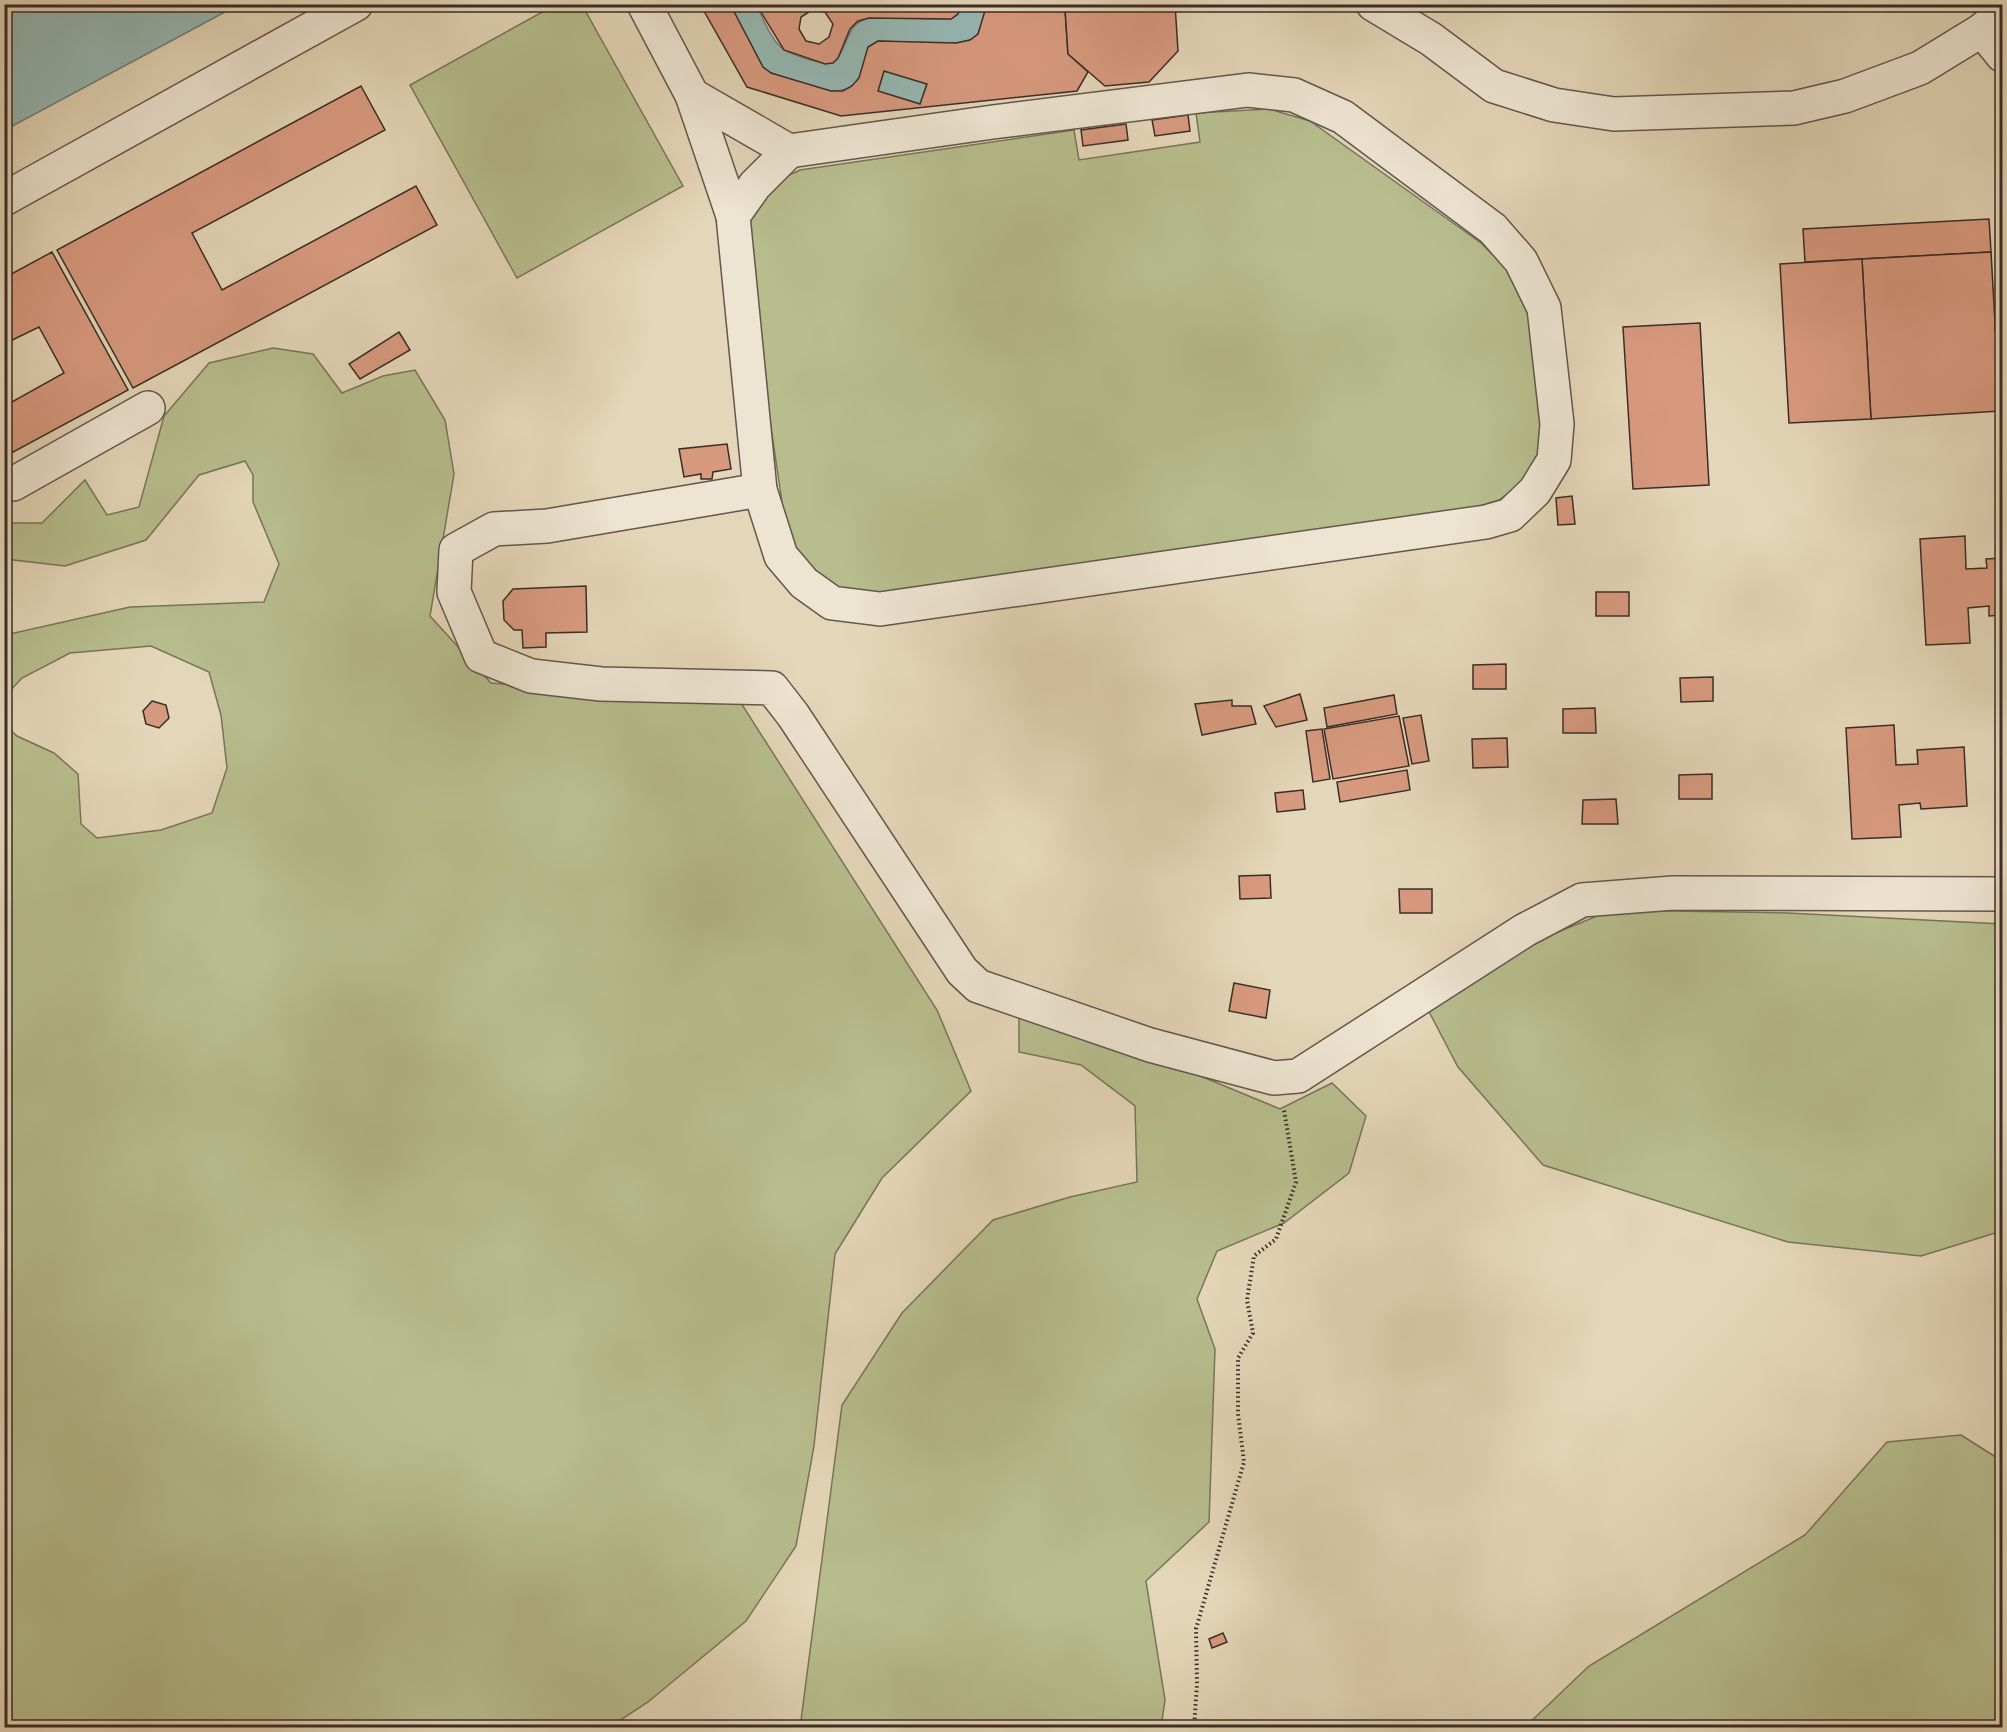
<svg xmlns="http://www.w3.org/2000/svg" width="2007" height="1732" viewBox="0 0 2007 1732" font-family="'IM FELL Double Pica',serif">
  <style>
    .green { fill: #b7bd8d; stroke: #78755a; stroke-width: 1.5 }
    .water { fill: #96b8b4; stroke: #71807c; stroke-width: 1.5 }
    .building { fill: #d89a7f; stroke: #3a2d28; stroke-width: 1.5; fill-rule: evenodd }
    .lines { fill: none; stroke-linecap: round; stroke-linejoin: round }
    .minor-casing { stroke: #64574c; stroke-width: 36 }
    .path { stroke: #3a2d28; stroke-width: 4; stroke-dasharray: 1.5 3; stroke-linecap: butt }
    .minor { stroke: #ede4d1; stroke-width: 33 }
  </style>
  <rect width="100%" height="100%" fill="#e4d6b8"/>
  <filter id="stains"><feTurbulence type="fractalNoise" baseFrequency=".00333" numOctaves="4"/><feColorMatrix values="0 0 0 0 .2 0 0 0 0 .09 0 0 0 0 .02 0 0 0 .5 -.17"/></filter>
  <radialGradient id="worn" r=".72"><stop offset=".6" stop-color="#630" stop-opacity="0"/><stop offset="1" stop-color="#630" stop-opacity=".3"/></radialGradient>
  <g class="green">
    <polygon points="555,5 582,5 683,186 517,278 410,85"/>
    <path d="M 1269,109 L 1310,121 L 1481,243 L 1513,275 L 1528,311 L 1542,406 L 1539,452 L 1526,480 L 1499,500 L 1473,508 L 884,593 C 830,592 812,584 787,536 L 750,285 C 747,252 742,205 774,183 C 782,178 792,174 800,170 L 1074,130 L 1079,160 L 1200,142 L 1196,113 Z"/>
    <polygon points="273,348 313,354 342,393 383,376 415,370 445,420 454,474 430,616 491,683 741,703 937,1010 971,1091 882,1178 835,1254 814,1446 796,1546 746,1621 648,1702 610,1727 5,1727 4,724 17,736 54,753 78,774 81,824 97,838 161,830 212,813 227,768 221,715 209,672 151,646 70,653 22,678 5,696 5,635 130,607 264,602 279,564 253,502 253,475 245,461 199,475 146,540 65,566 5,559 5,523 42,523 85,480 107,515 139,507 164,416 209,363"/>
    <polygon points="1612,910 1788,913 2002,924 2002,1231 1921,1256 1788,1242 1543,1165 1458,1067 1426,1006 1526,945"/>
    <polygon points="1019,1016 1198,1075 1280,1109 1332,1083 1366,1116 1349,1173 1284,1223 1217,1251 1197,1299 1215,1349 1209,1522 1146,1581 1165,1700 1161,1727 800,1728 842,1405 902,1313 993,1220 1070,1197 1137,1182 1135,1106 1081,1065 1019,1052"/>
    <polygon points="1961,1435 2002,1461 2002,1727 1525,1727 1589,1666 1805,1535 1887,1442"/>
  </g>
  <g class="water">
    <polygon points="5,4 238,4 238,5 5,130"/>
    <path d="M 730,5 L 756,5 C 763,18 771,40 783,49 C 791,55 829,68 836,60 C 850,44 845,24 869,18 L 951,19 L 958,14 L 961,5 L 987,5 C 985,13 983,29 976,36 C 963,50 899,41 878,41 L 868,47 C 865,57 864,70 858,79 C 841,106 794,80 771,73 L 763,67 Z"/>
    <polygon points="884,71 927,84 920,104 878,91"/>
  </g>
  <g class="building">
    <path d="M 700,4 L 730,4 L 763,67 L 771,73 L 831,91 L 843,91 L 852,86 L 859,78 L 868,47 L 878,41 L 956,43 L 970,40 L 978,34 L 987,4 L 1069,4 L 1065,9 L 1068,54 L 1088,72 L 1077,91 L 841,116 L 747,87 ZM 884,71 L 927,84 L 920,104 L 878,91 Z"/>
    <path d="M 756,4 L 961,4 L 958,14 L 951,19 L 869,18 L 858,21 L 850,29 L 838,58 L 833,63 L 825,64 L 784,50 ZM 812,10 L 825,12 L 833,24 L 829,37 L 819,44 L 806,41 L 799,29 L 801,17 Z"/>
    <polygon points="1069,4 1175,4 1178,51 1149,82 1105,86 1068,54 1065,9"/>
    <polygon points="361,86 385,130 192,233 222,290 416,186 437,225 133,388 57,250"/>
    <polygon points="1188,115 1190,131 1155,136 1152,120"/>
    <polygon points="1126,124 1128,140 1083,146 1081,130"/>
    <polygon points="1989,219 1991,252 1805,262 1803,229"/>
    <polygon points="52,252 128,390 4,457 4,387 12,402 64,373 39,327 4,344 4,278"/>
    <polygon points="1991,252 2000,411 1871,419 1862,259"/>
    <polygon points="1862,259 1871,419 1789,423 1780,264"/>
    <polygon points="1700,323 1709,485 1633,489 1623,327"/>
    <polygon points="399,332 410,350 360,379 349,364"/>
    <polygon points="727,444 731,469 713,472 712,479 701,479 701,474 684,477 679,449"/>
    <polygon points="1572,496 1575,524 1558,525 1556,498"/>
    <polygon points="1965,536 1966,569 1987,568 1986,559 2002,558 2002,615 1989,616 1989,606 1968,608 1970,643 1926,645 1920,539"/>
    <polygon points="586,586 587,632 546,633 546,647 523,648 522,630 514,630 504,620 503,601 513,589"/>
    <rect x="1596" y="592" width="33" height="24"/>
    <polygon points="1506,664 1506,689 1473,689 1473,665"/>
    <polygon points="1713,677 1713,701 1681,702 1680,678"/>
    <polygon points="1300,694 1307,720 1276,727 1264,706"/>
    <polygon points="1394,695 1397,714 1327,727 1324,708"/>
    <polygon points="1232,700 1232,706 1251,706 1256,724 1202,735 1195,704"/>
    <polygon points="152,701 166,705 169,718 159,728 146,724 143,711"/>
    <polygon points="1595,708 1596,733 1563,733 1563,709"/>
    <polygon points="1421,715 1429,761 1412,764 1403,718"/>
    <polygon points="1399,716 1409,766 1333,779 1324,729"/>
    <polygon points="1894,725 1896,765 1918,764 1917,750 1964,747 1967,806 1921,809 1920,803 1899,805 1901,837 1852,839 1846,728"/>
    <polygon points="1322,729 1330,779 1313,782 1306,731"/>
    <polygon points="1507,738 1508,767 1473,768 1472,739"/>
    <polygon points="1407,770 1410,790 1340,802 1337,782"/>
    <polygon points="1712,774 1712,799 1679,799 1679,775"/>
    <polygon points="1303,790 1305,809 1277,812 1275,793"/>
    <polygon points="1616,799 1618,824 1582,824 1583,800"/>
    <polygon points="1270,875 1271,898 1240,899 1239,876"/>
    <polygon points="1399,889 1432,889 1432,913 1400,913"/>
    <polygon points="1234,983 1270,990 1266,1018 1229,1011"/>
    <polygon points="1223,1633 1227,1642 1212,1648 1209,1639"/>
  </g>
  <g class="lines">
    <defs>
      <g id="minor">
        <polyline points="644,4 692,95 789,151"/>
        <polyline points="1373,4 1431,39 1494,86 1554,105 1614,114 1794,108 1845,96 1920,68 1982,30 2002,13"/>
        <polyline points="1982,30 2002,55"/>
        <polygon points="1248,90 1294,95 1343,117 1493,229 1521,261 1544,308 1557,424 1554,460 1535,491 1510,515 1486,522 880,609 832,603 804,583 781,556 760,490 733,216 755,185 789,151 993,122"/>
        <polyline points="692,95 733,216"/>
        <polyline points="4,199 356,4"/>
        <polyline points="4,482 13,484 148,408"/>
        <polyline points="760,490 547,526 494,529 456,550 454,592 481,656 531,676 601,684 772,688 793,715 962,971 978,986 1150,1045 1274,1078 1298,1076 1525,930 1582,900 1673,893 2002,894"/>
      </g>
    </defs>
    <use href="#minor" class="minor-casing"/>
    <polyline class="path" points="1194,1728 1197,1684 1196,1629 1244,1462 1238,1414 1238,1358 1253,1333 1247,1300 1254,1256 1276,1239 1296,1182 1284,1110"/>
    <use href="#minor" class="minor"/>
  </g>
  <rect width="2007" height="1732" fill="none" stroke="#e4d6b8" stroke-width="24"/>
  <rect x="6" y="6" width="1995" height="1720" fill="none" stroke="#3a2d28" stroke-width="3"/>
  <rect x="12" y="12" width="1983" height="1708" fill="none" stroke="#3a2d28" stroke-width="1.5"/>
  <rect width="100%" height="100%" filter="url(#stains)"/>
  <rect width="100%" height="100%" fill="url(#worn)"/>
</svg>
